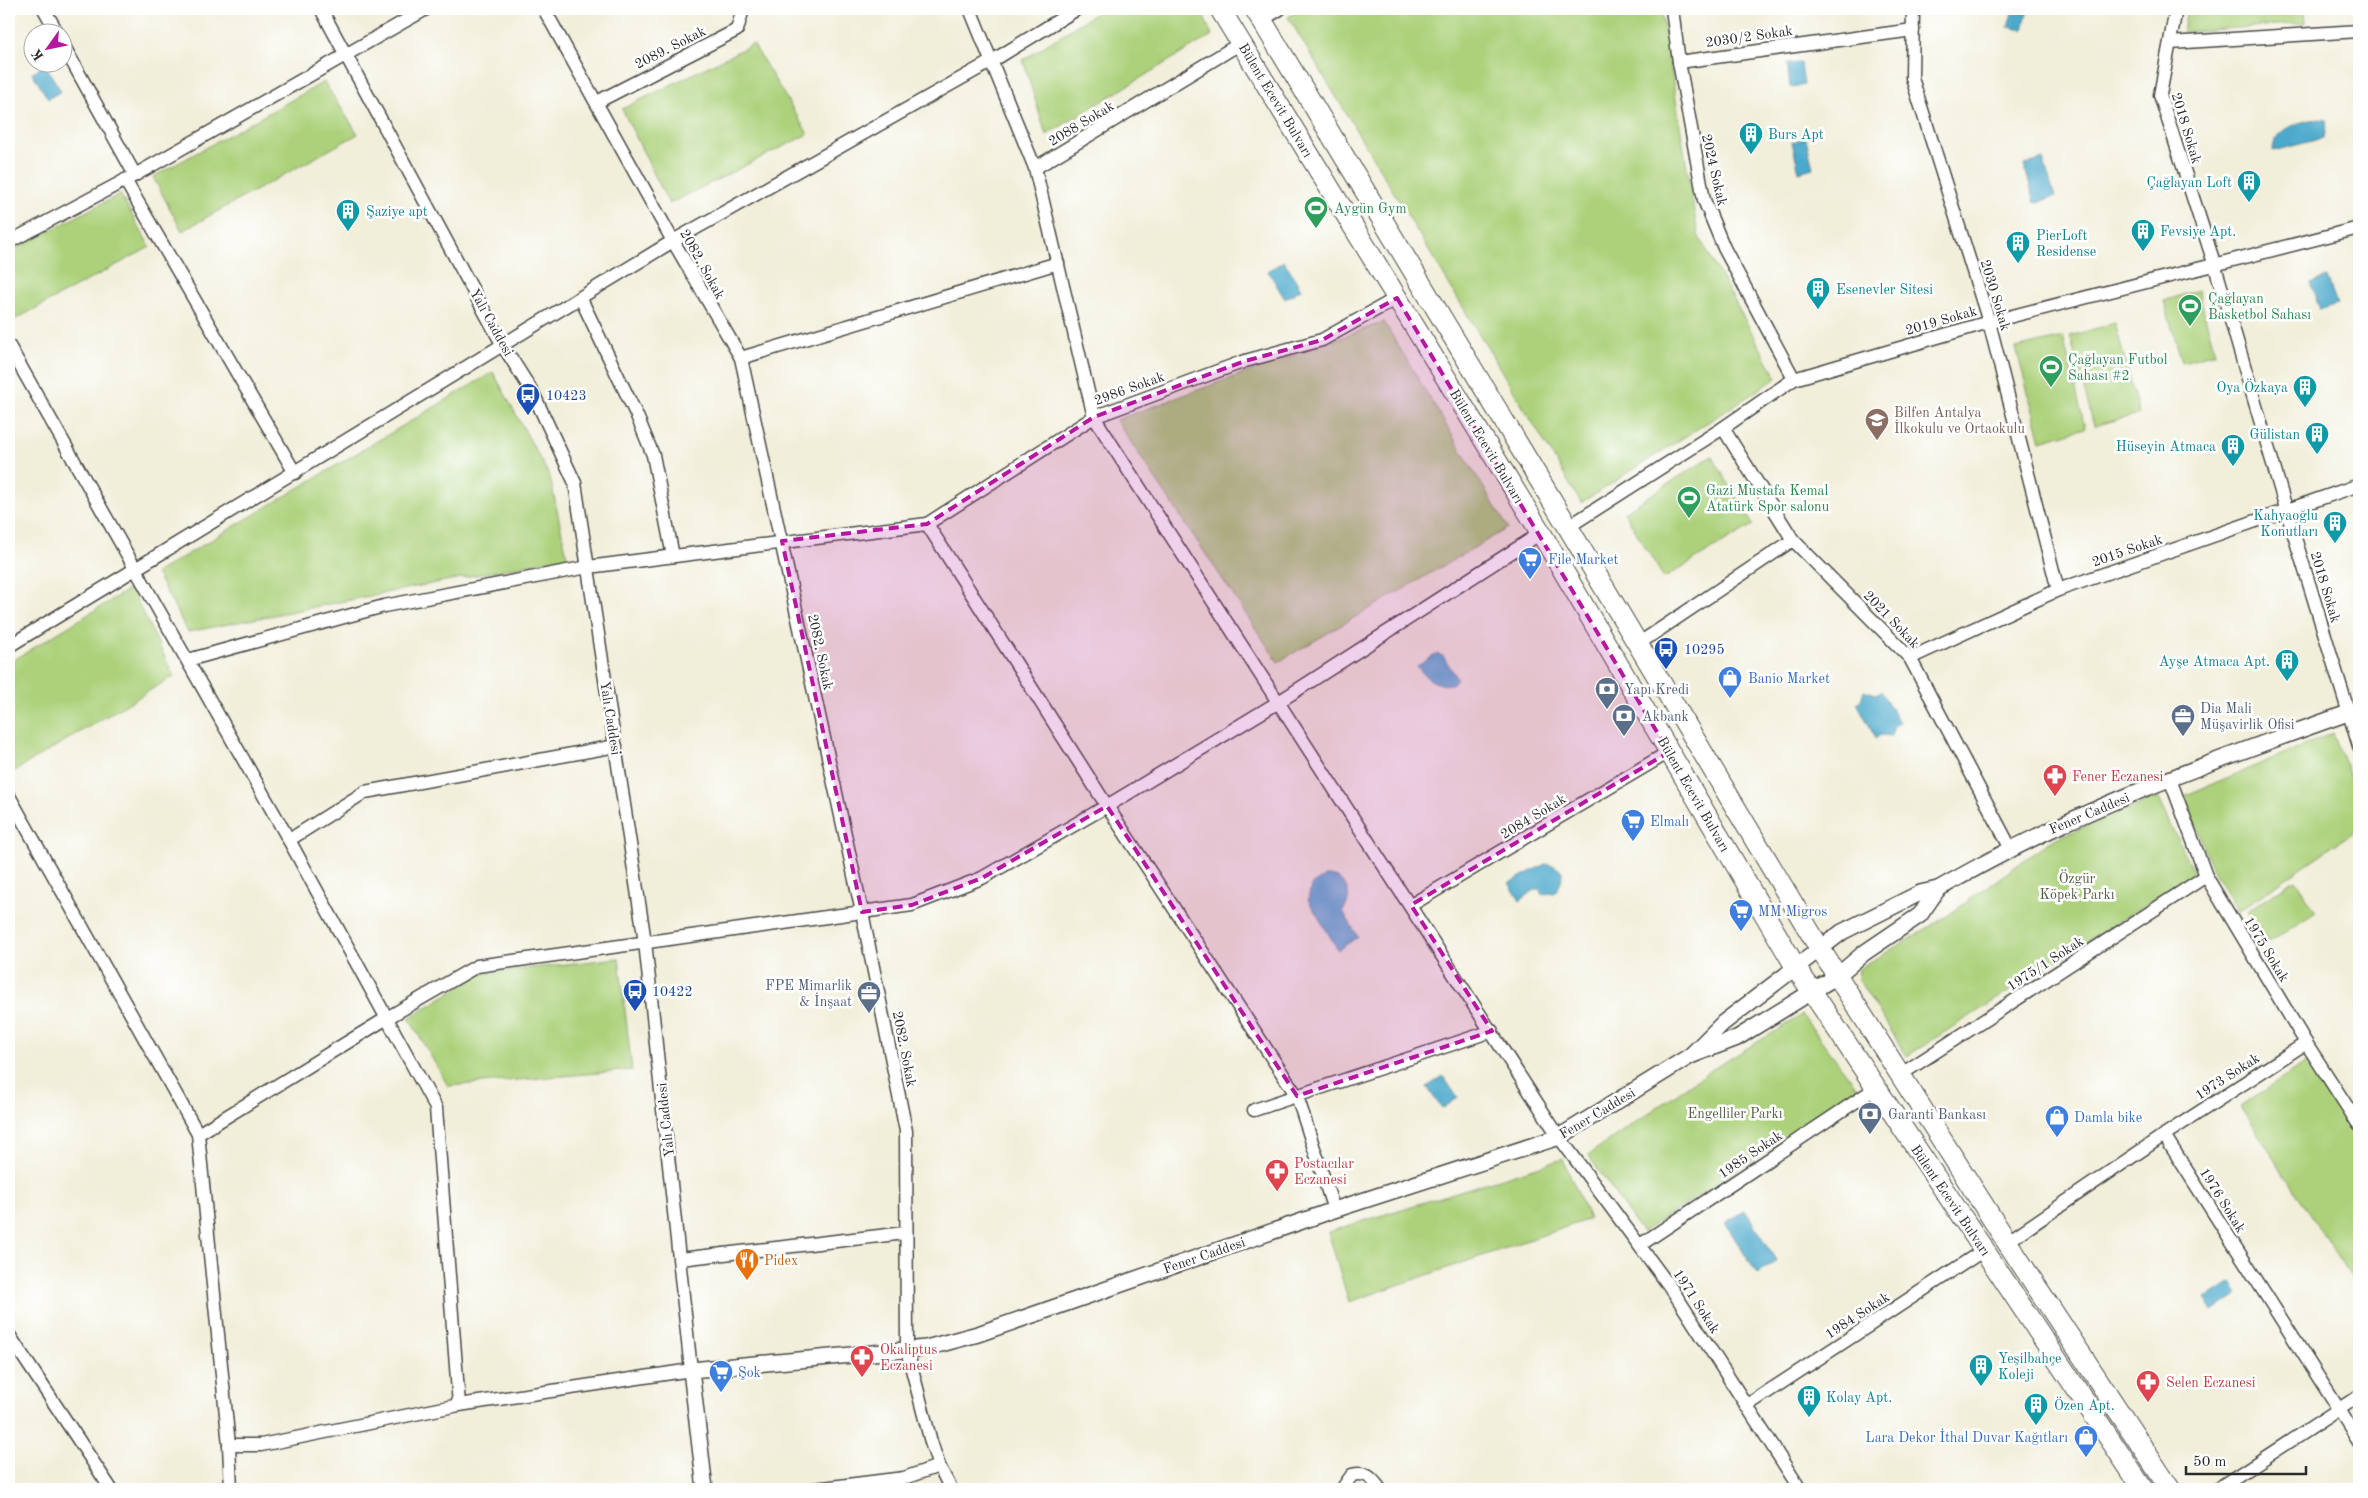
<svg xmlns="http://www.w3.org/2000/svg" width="2368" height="1498" viewBox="0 0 2368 1498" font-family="'Old Standard TT',serif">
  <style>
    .green { fill: #acd17a; stroke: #6c7e52 }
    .water { fill: #4ca9cb; stroke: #3c6a7b }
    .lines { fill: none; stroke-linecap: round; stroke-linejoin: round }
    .minor-casing { stroke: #494845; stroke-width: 15 }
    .tertiary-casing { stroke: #494845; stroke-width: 18 }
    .primary-casing { stroke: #494845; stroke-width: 22 }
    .minor { stroke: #fff; stroke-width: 12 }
    .tertiary { stroke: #fff; stroke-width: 15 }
    .primary { stroke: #fff; stroke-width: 20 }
    .marked { fill: #b5179e; fill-opacity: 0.2; stroke: #b5179e; stroke-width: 4; stroke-dasharray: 10 6; stroke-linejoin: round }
    .labels { text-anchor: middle; stroke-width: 5; stroke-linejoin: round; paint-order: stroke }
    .street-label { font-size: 14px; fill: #2b2b2b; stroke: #fff }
    .culture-label { font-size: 14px; fill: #0d838f; stroke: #fff; text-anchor: start }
    .leisure-label { font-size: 14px; fill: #27864d; stroke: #fff; text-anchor: start }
    .transit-label { font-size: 14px; fill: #164399; stroke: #fff; text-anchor: start }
    .education-label { font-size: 14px; fill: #785e54; stroke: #fff; text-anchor: start }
    .shop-label { font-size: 14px; fill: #366cbe; stroke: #fff; text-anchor: start }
    .service-label { font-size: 14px; fill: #4e5e75; stroke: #fff; text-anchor: start }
    .health-label { font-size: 14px; fill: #be3a42; stroke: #fff; text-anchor: start }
    .park-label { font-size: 14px; fill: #525d43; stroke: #fff }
    .food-label { font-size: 14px; fill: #c56008; stroke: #fff; text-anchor: start }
  </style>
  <rect width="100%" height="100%" fill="#fff"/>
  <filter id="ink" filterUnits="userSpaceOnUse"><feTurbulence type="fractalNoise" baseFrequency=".02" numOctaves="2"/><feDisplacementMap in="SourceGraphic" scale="10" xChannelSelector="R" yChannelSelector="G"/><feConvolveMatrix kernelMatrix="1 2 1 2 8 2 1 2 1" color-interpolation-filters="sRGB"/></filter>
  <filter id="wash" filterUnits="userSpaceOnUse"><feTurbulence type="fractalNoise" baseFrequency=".0096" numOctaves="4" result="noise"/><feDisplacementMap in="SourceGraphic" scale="20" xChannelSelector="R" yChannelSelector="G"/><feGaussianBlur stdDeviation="1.12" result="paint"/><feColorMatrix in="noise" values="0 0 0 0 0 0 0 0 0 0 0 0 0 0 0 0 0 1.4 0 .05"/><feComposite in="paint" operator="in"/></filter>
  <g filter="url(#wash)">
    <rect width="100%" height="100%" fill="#f1eed9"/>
    <g class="green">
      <polygon points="1102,9 1200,9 1212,35 1046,135 1023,60"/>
      <polygon points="1302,9 1661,9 1698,235 1777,378 1581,503 1288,17"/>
      <polygon points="2187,9 2305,9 2306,23 2183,32"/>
      <polygon points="753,44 808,134 669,204 622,109"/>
      <polygon points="324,82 358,134 182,231 153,177"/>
      <polygon points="120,194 150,247 16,319 9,307 9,252"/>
      <polygon points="2198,290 2215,353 2182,362 2164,301"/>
      <polygon points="1384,322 1508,528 1278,662 1116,420"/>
      <polygon points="2115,323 2139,414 2094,426 2070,336"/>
      <polygon points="2063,337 2085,428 2041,441 2016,348"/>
      <polygon points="493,372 550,477 567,557 188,632 156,573"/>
      <polygon points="1712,456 1753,525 1664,578 1624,512"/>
      <polygon points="131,588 174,676 11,773 9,769 9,663"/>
      <polygon points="2333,733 2359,799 2359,828 2237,912 2214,872 2184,796"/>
      <polygon points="2157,797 2194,874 1907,1056 1858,979 1859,969 1947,916 2052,840"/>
      <polygon points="2295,880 2316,912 2268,943 2247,911"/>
      <polygon points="619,958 632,1070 448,1086 409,1018 480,974"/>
      <polygon points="1802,1015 1859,1090 1642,1233 1588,1155 1708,1072"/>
      <polygon points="2308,1062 2359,1141 2359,1289 2240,1106"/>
      <polygon points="1563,1159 1589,1219 1349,1302 1328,1232"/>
    </g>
    <g class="water">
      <polygon points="2013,9 2028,9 2023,30 2008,27"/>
      <polygon points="1801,63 1804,85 1790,87 1787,64"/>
      <polygon points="45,65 61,91 48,99 32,73"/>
      <path d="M 2318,119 L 2327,120 L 2324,138 L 2273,151 C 2273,128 2300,121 2318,119 Z"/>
      <polygon points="1806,138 1813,168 1799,172 1792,142"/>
      <polygon points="2043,159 2055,197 2035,203 2024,165"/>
      <polygon points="1284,261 1301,289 1285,299 1268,271"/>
      <polygon points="2327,277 2337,304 2320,310 2311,283"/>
      <path d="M 1437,654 L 1443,656 L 1457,678 L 1454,683 C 1439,689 1425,678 1417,666 Z"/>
      <polygon points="1864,690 1876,694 1881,691 1899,722 1894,726 1891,736 1881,735 1876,738 1857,703 1861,700"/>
      <path d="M 1545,864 L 1554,866 L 1562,871 C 1562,880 1561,886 1554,893 L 1541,894 L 1540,889 L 1536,889 L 1520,901 L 1509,883 Z"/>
      <path d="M 1325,876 C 1345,875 1356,895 1343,911 L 1358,937 L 1338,950 L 1308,900 L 1311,885 Z"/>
      <polygon points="1443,1076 1458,1098 1442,1109 1427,1087"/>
      <polygon points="1745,1210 1777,1261 1757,1274 1725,1223"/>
      <polygon points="2231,1283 2238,1294 2213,1311 2205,1300"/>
    </g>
  </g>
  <g filter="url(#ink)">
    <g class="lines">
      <defs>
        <g id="minor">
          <polyline points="44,9 57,32"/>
          <polyline points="544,9 673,241 741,358 862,912 906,1131 907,1350 931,1442 939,1466 951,1489"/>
          <polyline points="970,9 1035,168 1094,417 1245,361 1322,340 1397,298"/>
          <polyline points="1672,9 1679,62 1704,200 1724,248 1794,379"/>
          <polyline points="1913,9 1912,78 1989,322 2058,590"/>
          <polyline points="2176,9 2160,95 2215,266 2287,512 2359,746"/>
          <polyline points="1262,20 1280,9"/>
          <polyline points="62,43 135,175"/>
          <polyline points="2170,43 2359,31"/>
          <polyline points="1679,62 1913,30"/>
          <polyline points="597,102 737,30 743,9"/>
          <polyline points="1035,168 1241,43"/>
          <polyline points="125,180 295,473"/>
          <polyline points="9,242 135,175 426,9"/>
          <polyline points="581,299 637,416 653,455 673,556"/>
          <polyline points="9,346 289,840 436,1108 459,1405"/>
          <polyline points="741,358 1058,263"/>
          <polyline points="1723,428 1793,540 1910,658 2011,849"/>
          <polyline points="1568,527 1723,428 1794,379 1989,322 2359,228"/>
          <polyline points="1638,644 1793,540"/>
          <polyline points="9,646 673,241 992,61 1077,9"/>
          <polyline points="1910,658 2058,590 2359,485"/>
          <polyline points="188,660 384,606 588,567 927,524"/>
          <polyline points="2170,779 2206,876 2306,1043 2359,1125"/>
          <polyline points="9,796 198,1134 229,1445"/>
          <polyline points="289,840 365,792 616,746"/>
          <polyline points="1411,905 1669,752"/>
          <polyline points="1900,1075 2206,876"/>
          <polyline points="1254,1110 1492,1031"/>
          <polyline points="198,1134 387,1018 477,966 912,905 982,878 1107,806 1277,703 1541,533"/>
          <polyline points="2164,1135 2306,1043"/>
          <polyline points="1334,1210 1297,1096 1107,806 927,524 1094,417 1559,1137 1673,1291 1800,1489"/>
          <polyline points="2007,1242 2164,1135 2359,1441"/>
          <polyline points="1640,1245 1876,1088"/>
          <polyline points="680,1259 905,1233"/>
          <polyline points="9,1335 111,1489"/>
          <polyline points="1746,1406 1984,1250"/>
          <polyline points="231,1489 229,1445 261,1445 459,1405 691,1370 645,942 575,483 533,393 502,344 321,9"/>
          <polyline points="815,1489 904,1478 939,1466"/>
          <path d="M 1342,1489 L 1352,1475 C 1366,1471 1372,1478 1380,1489"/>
          <polyline points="2217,1489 2359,1396"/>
        </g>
        <g id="tertiary">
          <polygon points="1938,889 1920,915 1864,953 1837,976 1737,1038 1690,1056 1723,1023 1842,932 1920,893"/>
          <path d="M 1938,889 C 1977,867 2017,845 2059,826 C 2156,781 2258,745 2359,709"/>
          <polyline points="705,1489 691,1370 926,1348 978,1334 1334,1210 1559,1137 1690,1056"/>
        </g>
        <g id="primary">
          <polyline points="1220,9 1541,533 1795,966 2143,1489"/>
          <polyline points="1255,9 1568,527 1820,949 2007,1242 2170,1489"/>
        </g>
      </defs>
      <use href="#minor" class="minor-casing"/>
      <use href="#tertiary" class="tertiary-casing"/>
      <use href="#primary" class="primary-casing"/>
      <use href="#minor" class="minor"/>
      <use href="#tertiary" class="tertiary"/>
      <use href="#primary" class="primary"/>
    </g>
  </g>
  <path class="marked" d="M 1397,298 L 1669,752 L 1411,905 L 1492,1031 L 1297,1096 L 1107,806 L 982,878 L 912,905 L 862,912 L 782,541 L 927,524 L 1094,417 L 1245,361 L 1322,340 Z"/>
  <defs>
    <symbol id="building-pin" viewBox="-11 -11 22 30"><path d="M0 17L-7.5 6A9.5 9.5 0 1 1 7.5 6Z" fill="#0f9aa8" stroke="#fff"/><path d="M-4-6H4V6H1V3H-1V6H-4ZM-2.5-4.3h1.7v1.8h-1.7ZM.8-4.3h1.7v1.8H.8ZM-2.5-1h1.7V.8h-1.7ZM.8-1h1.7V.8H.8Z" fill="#fff"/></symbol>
    <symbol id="stadium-pin" viewBox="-11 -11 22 30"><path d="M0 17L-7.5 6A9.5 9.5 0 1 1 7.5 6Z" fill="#2e9e5b" stroke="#fff"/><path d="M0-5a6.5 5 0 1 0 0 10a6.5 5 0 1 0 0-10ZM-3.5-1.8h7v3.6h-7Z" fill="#fff"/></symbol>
    <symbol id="bus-pin" viewBox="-11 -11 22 30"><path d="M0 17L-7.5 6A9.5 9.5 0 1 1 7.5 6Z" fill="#1a4fb4" stroke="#fff"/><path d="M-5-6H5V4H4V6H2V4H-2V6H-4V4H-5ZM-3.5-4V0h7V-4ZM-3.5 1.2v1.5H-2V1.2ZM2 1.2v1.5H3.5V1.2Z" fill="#fff"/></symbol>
    <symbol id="school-pin" viewBox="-11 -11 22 30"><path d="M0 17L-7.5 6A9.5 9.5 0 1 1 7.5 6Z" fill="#8d6e63" stroke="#fff"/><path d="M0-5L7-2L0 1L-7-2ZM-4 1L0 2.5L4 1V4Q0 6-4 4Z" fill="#fff"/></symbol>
    <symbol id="supermarket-pin" viewBox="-11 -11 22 30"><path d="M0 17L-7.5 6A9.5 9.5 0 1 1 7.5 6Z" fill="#3f7fe0" stroke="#fff"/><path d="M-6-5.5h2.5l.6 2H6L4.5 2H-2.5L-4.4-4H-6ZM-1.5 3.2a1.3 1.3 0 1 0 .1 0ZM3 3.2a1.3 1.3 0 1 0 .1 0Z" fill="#fff"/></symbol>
    <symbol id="shop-pin" viewBox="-11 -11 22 30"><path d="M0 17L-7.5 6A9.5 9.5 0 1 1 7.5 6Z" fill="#3f7fe0" stroke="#fff"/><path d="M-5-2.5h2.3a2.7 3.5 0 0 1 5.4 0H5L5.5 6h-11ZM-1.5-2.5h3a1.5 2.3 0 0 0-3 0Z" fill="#fff"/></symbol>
    <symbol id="bank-pin" viewBox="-11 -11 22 30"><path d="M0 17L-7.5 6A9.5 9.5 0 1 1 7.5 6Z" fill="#5c6f8a" stroke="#fff"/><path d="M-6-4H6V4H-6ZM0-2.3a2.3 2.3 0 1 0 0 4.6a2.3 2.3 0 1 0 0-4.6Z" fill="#fff"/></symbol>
    <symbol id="office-pin" viewBox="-11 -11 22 30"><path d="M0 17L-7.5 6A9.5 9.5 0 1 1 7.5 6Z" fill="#5c6f8a" stroke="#fff"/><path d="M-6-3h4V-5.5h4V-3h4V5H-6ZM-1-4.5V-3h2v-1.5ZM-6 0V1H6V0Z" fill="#fff"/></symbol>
    <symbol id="pharmacy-pin" viewBox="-11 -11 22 30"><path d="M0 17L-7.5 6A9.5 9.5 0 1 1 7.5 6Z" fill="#e0444e" stroke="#fff"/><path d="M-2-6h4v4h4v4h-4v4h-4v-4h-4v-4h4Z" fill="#fff"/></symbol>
    <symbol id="restaurant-pin" viewBox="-11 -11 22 30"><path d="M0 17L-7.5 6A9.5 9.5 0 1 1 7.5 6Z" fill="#e8710a" stroke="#fff"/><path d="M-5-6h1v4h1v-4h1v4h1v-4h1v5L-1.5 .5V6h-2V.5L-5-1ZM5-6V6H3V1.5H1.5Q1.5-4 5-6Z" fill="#fff"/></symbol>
  </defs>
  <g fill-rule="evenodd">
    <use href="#building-pin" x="1737" y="120" width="28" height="38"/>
    <use href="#building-pin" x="2235" y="168" width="28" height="38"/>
    <use href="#stadium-pin" x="1302" y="194" width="28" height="38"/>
    <use href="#building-pin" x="334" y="197" width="28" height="38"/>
    <use href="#building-pin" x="2129" y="217" width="28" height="38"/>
    <use href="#building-pin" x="2004" y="229" width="28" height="38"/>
    <use href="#building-pin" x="1804" y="275" width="28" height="38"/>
    <use href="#stadium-pin" x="2176" y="292" width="28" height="38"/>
    <use href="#stadium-pin" x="2037" y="353" width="28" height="38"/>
    <use href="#building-pin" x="2291" y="373" width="28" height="38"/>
    <use href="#bus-pin" x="514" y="381" width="28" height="38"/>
    <use href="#school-pin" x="1863" y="406" width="28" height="38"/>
    <use href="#building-pin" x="2303" y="420" width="28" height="38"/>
    <use href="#building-pin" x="2219" y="432" width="28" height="38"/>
    <use href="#stadium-pin" x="1675" y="484" width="28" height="38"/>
    <use href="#building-pin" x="2321" y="509" width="28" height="38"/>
    <use href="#supermarket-pin" x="1516" y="545" width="28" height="38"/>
    <use href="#bus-pin" x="1652" y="635" width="28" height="38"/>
    <use href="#building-pin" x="2273" y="647" width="28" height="38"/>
    <use href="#shop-pin" x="1716" y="664" width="28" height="38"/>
    <use href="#bank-pin" x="1593" y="675" width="28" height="38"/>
    <use href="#bank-pin" x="1610" y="702" width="28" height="38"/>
    <use href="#office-pin" x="2169" y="702" width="28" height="38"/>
    <use href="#pharmacy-pin" x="2041" y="762" width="28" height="38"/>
    <use href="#supermarket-pin" x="1619" y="807" width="28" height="38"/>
    <use href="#supermarket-pin" x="1727" y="897" width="28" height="38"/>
    <use href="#bus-pin" x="621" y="977" width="28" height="38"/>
    <use href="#office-pin" x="855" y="979" width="28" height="38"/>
    <use href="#bank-pin" x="1856" y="1100" width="28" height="38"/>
    <use href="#shop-pin" x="2043" y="1103" width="28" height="38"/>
    <use href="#pharmacy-pin" x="1263" y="1157" width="28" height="38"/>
    <use href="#restaurant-pin" x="733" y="1246" width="28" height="38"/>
    <use href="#pharmacy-pin" x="848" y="1343" width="28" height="38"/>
    <use href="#building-pin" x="1967" y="1352" width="28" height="38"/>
    <use href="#supermarket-pin" x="707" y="1358" width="28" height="38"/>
    <use href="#pharmacy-pin" x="2134" y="1368" width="28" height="38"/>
    <use href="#building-pin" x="1795" y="1383" width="28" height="38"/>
    <use href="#building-pin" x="2022" y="1391" width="28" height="38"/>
    <use href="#shop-pin" x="2072" y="1423" width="28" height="38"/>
  </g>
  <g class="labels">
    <g class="street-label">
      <text transform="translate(1749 36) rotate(-8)" y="5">2030/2 Sokak</text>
      <text transform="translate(670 47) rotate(-27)" y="5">2089. Sokak</text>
      <text transform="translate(1276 100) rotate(59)" y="5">Bülent Ecevit Bulvarı</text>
      <text transform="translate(1081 123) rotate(-31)" y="5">2088 Sokak</text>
      <text transform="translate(2187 128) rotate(73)" y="5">2018 Sokak</text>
      <text transform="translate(1715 170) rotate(77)" y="5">2024 Sokak</text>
      <text transform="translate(703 264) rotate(61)" y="5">2082. Sokak</text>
      <text transform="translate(1996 295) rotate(73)" y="5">2030 Sokak</text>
      <text transform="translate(1941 320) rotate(-16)" y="5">2019 Sokak</text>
      <text transform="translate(492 322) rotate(61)" y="5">Yalı Caddesi</text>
      <text transform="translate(1129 388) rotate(-20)" y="5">2986 Sokak</text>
      <text transform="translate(1487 446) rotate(59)" y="5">Bülent Ecevit Bulvarı</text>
      <text transform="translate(2127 550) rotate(-19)" y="5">2015 Sokak</text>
      <text transform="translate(2326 587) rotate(73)" y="5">2018 Sokak</text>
      <text transform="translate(1892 619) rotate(46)" y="5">2021 Sokak</text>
      <text transform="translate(821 652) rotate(78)" y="5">2082. Sokak</text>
      <text transform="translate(611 718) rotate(81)" y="5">Yalı Caddesi</text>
      <text transform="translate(1694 794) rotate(60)" y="5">Bülent Ecevit Bulvarı</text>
      <text transform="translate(2089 813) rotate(-23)" y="5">Fener Caddesi</text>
      <text transform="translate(1533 816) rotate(-31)" y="5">2084 Sokak</text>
      <text transform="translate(2267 949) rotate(59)" y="5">1975 Sokak</text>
      <text transform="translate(2045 963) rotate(-33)" y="5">1975/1 Sokak</text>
      <text transform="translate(905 1049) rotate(79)" y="5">2082. Sokak</text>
      <text transform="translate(2227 1076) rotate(-33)" y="5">1973 Sokak</text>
      <text transform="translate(1597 1113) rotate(-31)" y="5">Fener Caddesi</text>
      <text transform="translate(665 1120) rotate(-96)" y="5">Yalı Caddesi</text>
      <text transform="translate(1750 1154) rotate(-34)" y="5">1985 Sokak</text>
      <text transform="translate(1951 1200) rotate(56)" y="5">Bülent Ecevit Bulvarı</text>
      <text transform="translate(2223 1200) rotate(58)" y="5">1976 Sokak</text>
      <text transform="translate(1204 1255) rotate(-19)" y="5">Fener Caddesi</text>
      <text transform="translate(1697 1301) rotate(57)" y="5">1971 Sokak</text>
      <text transform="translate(1857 1315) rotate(-33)" y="5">1984 Sokak</text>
    </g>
    <g class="culture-label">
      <text x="1768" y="139">Burs Apt</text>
      <text x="2232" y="187" text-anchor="end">Çağlayan Loft</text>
      <text x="366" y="216">Şaziye apt</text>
      <text x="2160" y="236">Fevsiye Apt.</text>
      <text x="2036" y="240">PierLoft<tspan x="2036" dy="16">Residense</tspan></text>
      <text x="1836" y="294">Esenevler Sitesi</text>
      <text x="2288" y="392" text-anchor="end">Oya Özkaya</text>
      <text x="2300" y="439" text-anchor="end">Gülistan</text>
      <text x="2216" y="451" text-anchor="end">Hüseyin Atmaca</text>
      <text x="2318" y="520" text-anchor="end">Kahyaoğlu<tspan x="2318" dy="16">Konutları</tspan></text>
      <text x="2270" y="666" text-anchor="end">Ayşe Atmaca Apt.</text>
      <text x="1998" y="1363">Yeşilbahçe<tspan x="1998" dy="16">Koleji</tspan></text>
      <text x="1826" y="1402">Kolay Apt.</text>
      <text x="2054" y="1410">Özen Apt.</text>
    </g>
    <g class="leisure-label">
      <text x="1334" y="213">Aygün Gym</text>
      <text x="2208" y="303">Çağlayan<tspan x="2208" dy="16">Basketbol Sahası</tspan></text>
      <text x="2068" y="364">Çağlayan Futbol<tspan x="2068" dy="16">Sahası #2</tspan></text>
      <text x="1706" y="495">Gazi Mustafa Kemal<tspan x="1706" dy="16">Atatürk Spor salonu</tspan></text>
    </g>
    <g class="transit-label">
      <text x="546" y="400">10423</text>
      <text x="1684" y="654">10295</text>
      <text x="652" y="996">10422</text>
    </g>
    <g class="education-label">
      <text x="1894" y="417">Bilfen Antalya<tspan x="1894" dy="16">İlkokulu ve Ortaokulu</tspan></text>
    </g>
    <g class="shop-label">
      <text x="1548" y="564">File Market</text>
      <text x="1748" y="683">Banio Market</text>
      <text x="1650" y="826">Elmalı</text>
      <text x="1758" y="916">MM Migros</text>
      <text x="2074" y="1122">Damla bike</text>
      <text x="738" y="1377">Şok</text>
      <text x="2068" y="1442" text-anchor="end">Lara Dekor İthal Duvar Kağıtları</text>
    </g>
    <g class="service-label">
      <text x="1624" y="694">Yapı Kredi</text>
      <text x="2200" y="713">Dia Mali<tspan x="2200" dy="16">Müşavirlik Ofisi</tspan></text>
      <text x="1642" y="721">Akbank</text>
      <text x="852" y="990" text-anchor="end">FPE Mimarlik<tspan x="852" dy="16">&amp; İnşaat</tspan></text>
      <text x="1888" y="1119">Garanti Bankası</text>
    </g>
    <g class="health-label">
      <text x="2072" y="781">Fener Eczanesi</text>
      <text x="1294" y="1168">Postacılar<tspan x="1294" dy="16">Eczanesi</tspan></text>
      <text x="880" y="1354">Okaliptus<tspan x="880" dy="16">Eczanesi</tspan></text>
      <text x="2166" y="1387">Selen Eczanesi</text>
    </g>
    <g class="park-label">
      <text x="2077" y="883">Özgür<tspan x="2077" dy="16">Köpek Parkı</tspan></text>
      <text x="1735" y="1118">Engelliler Parkı</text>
    </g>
    <g class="food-label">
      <text x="764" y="1265">Pidex</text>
    </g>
  </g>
  <rect width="2368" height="1498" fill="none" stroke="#fff" stroke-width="30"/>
  <g transform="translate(48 48) rotate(237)"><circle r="24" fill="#ffffff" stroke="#aaaaaa"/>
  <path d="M0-4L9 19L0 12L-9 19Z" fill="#b5179e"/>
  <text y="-8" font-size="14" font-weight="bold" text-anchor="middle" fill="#2b2b2b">K</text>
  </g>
  <path d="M2186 1466v8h120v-8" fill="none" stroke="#2b2b2b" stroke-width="2.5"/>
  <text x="2193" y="1466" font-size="15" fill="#2b2b2b" stroke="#ffffff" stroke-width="4" paint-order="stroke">50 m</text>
</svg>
